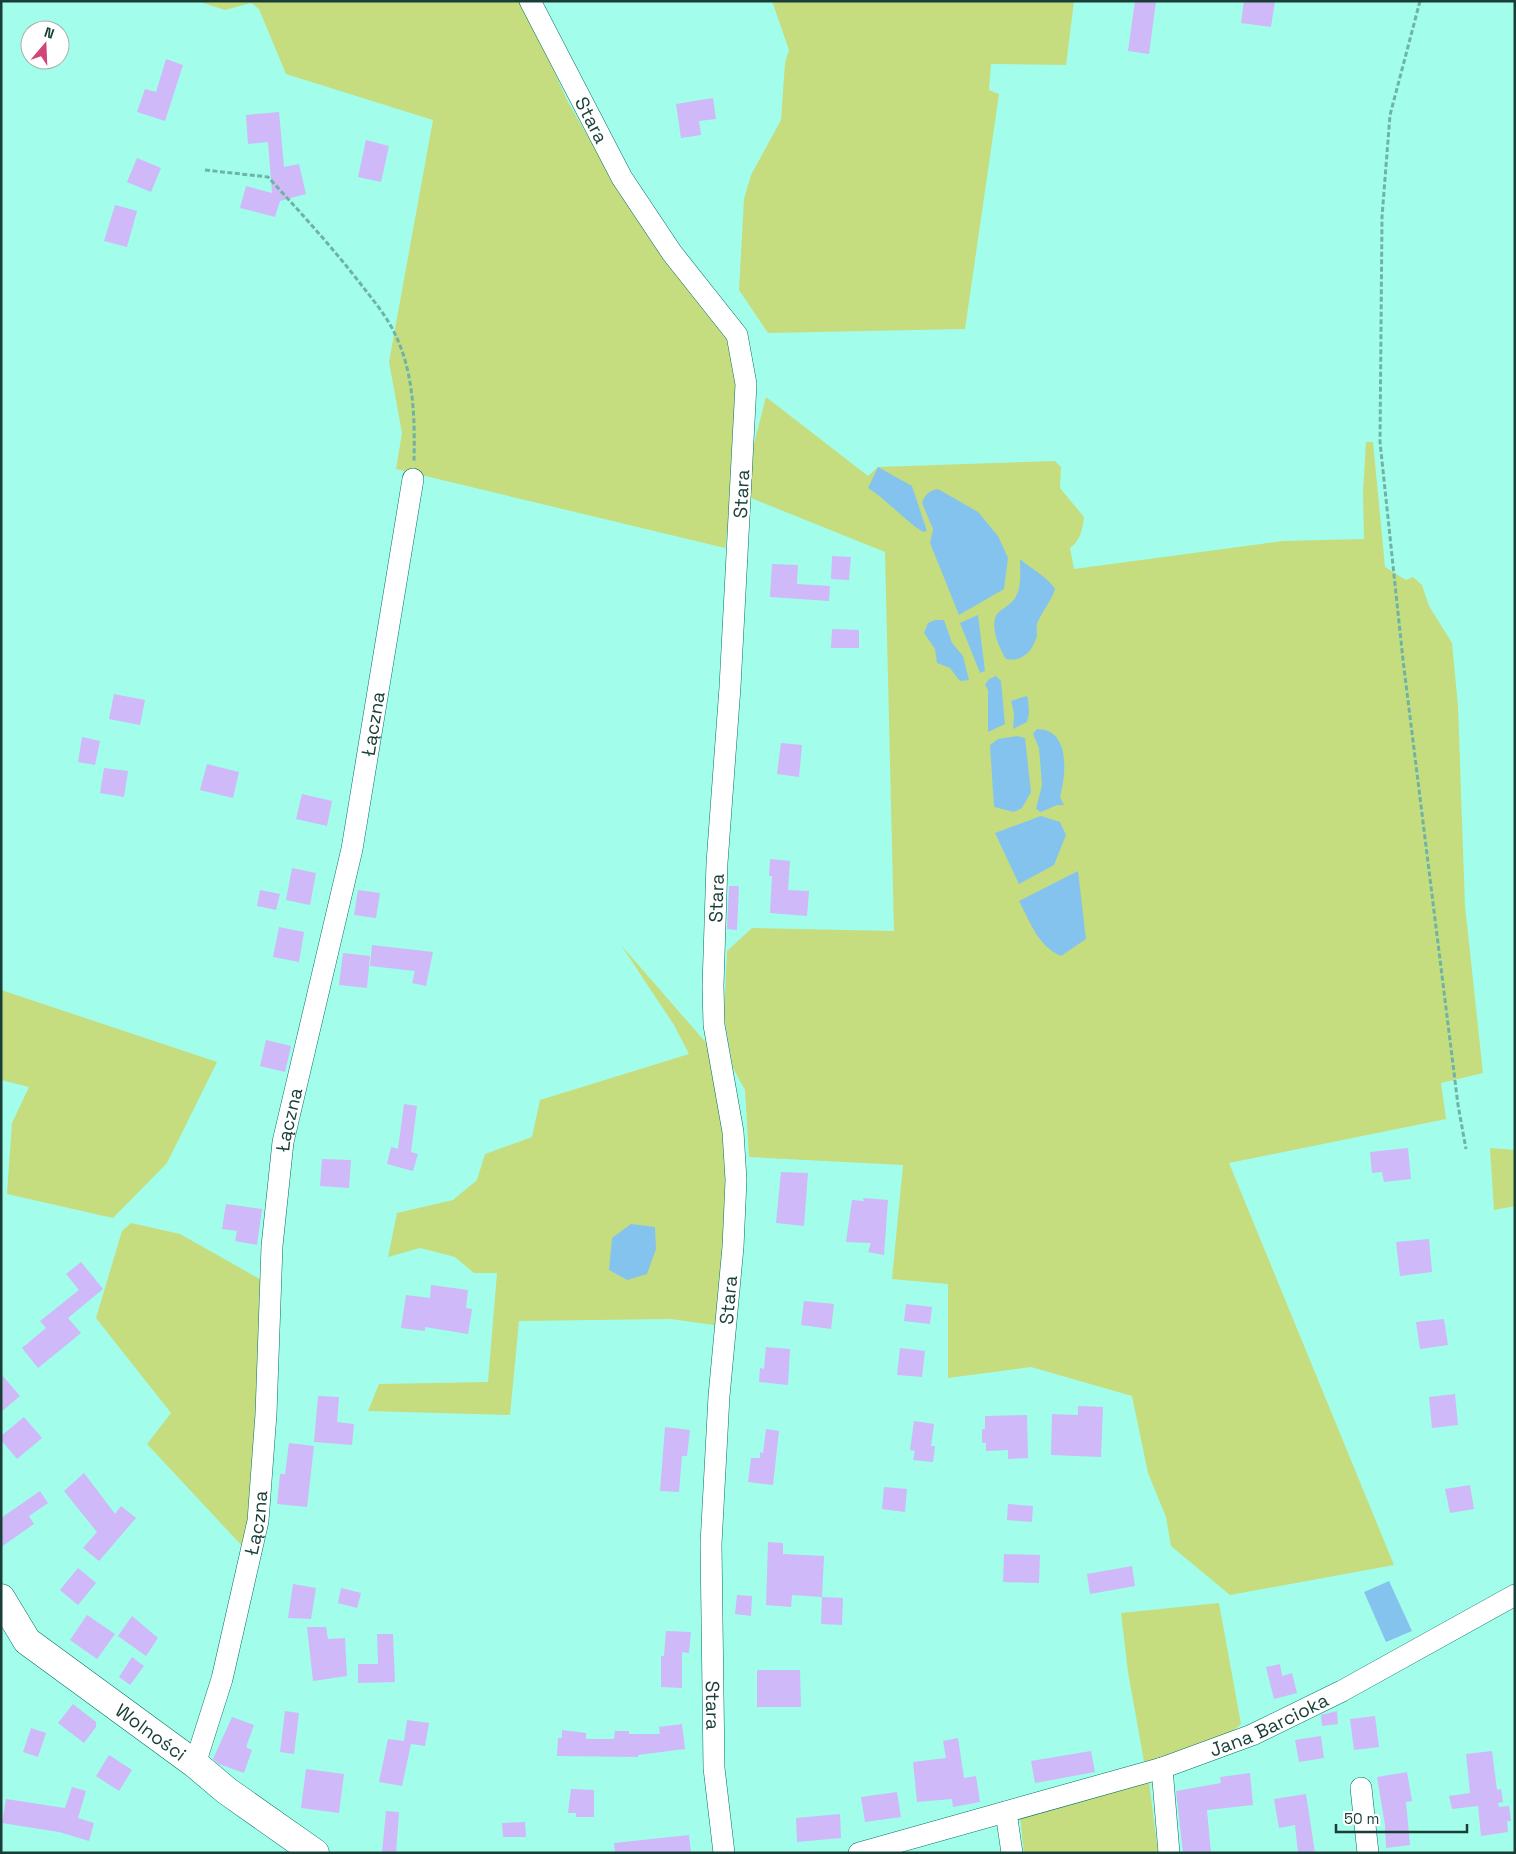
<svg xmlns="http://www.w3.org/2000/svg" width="1516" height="1854" viewBox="0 0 1516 1854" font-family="'Space Grotesk',sans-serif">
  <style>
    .green { fill: #c5dd7e }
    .water { fill: #85c3ef }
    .building { fill: #cfb9f8 }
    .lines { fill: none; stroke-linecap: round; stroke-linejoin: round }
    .street-casing { stroke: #007164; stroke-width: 22 }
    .secondary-casing { stroke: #007164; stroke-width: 29 }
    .path { stroke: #6eb4a6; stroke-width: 3; stroke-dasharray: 5 2.5; stroke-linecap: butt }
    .street { stroke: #fff; stroke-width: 21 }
    .secondary { stroke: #fff; stroke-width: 28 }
    .labels { text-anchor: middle; stroke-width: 5; stroke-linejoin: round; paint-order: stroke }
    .street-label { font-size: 19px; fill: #183e37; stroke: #fff }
  </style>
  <rect width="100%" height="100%" fill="#a3fdeb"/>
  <g class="green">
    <polygon points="197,1 522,1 568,102 606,168 728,339 745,401 725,548 396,469 402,433 389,362 433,120 286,74 259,9 251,3 225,10"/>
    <polygon points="772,1 1074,1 1066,65 991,64 989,90 999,94 965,329 768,333 739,290 744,199 751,175 781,120 785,63 789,50"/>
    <path d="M 766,397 L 868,476 L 878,467 L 1055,461 L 1061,467 L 1060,488 L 1084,517 C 1082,530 1081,540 1070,548 L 1074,569 L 1283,541 L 1364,539 L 1363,491 L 1366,442 L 1373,442 L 1385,567 L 1406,580 L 1413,577 L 1422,585 L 1429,606 L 1452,643 L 1458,706 L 1465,906 L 1483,1073 L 1441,1083 L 1446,1119 L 1229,1163 L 1394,1565 L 1230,1595 L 1171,1546 L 1166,1517 L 1148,1473 L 1132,1396 L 1031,1367 L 948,1378 L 948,1284 L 892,1279 L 903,1165 L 749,1157 L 745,1090 L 733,1068 L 724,1016 L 727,951 L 752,928 L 894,931 L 885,552 L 741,494 Z"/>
    <polygon points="621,945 708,1045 727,1130 721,1326 671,1319 519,1321 510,1415 368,1411 379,1384 488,1382 497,1273 474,1273 455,1257 420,1248 388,1257 397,1213 453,1200 477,1180 485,1154 532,1137 540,1100 689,1054 674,1025"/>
    <polygon points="1,990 217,1062 167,1163 113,1218 7,1194 12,1123 29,1087 1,1080"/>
    <polygon points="1490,1148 1515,1150 1515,1206 1494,1210"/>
    <polygon points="131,1223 180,1234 265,1282 253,1506 244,1548 147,1444 171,1413 96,1318 122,1231"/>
    <polygon points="1219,1603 1241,1724 1232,1732 1145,1767 1128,1672 1121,1613"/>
    <polygon points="1149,1782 1158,1853 1024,1853 1020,1817"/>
  </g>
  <g class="water">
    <path d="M 878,467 L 912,486 L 927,531 L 923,532 C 903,519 888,501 868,488 Z"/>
    <path d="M 938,489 L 978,512 L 998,536 L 1008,558 L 1004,589 L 959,615 L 930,543 L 933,529 L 922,503 C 925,494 929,491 938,489 Z"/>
    <path d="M 1020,559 C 1030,568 1049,578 1055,589 C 1051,602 1042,611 1037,624 C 1036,629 1038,635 1036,639 C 1031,653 1021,662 1006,659 C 1000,650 989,626 997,614 C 1002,608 1011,605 1015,598 C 1022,587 1020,572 1020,559 Z"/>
    <polygon points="978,615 985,671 980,673 960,623"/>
    <polygon points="935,620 944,620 952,643 963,656 969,680 960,681 950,668 937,663 935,649 924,633 928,623"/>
    <polygon points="996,676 1001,681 1005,724 988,732 988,690 985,685 989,679"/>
    <polygon points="1026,696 1028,698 1029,713 1027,722 1013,729 1014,713 1011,701"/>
    <path d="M 1037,729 C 1071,729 1066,775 1060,797 L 1064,805 L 1057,805 L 1041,812 L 1036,809 L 1042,785 L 1039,748 L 1033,734 Z"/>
    <polygon points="1017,736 1025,738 1031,792 1022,808 1014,812 994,807 990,745 998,739"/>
    <polygon points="1041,816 1060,822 1066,835 1054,865 1019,884 995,833"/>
    <path d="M 1078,871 L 1086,939 L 1061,956 C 1038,946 1030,922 1019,901 Z"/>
    <polygon points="631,1224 655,1227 656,1249 647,1274 627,1280 609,1270 612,1238"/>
    <polygon points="1389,1581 1412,1631 1386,1642 1364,1592"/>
  </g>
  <g class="building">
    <polygon points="1135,1 1156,1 1149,54 1128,51"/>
    <polygon points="1244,1 1275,1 1271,27 1241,23"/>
    <polygon points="166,59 183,65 165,121 137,112 145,89 156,92"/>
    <polygon points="713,98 716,119 699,121 701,135 681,138 676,104"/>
    <polygon points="279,112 284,167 299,164 306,194 280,201 275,217 240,208 246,186 272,193 268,142 248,144 246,115"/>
    <polygon points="366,140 389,146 381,182 358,177"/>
    <polygon points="137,158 161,168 151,192 127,182"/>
    <polygon points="115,205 137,211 127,247 104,241"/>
    <polygon points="832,556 851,557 849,580 831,579"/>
    <polygon points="772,564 798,565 797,584 830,586 829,601 770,597"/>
    <polygon points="832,629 859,630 859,648 831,648"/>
    <polygon points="114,694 145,700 140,725 109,719"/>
    <polygon points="82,737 100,741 95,765 78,762"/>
    <polygon points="781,743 802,745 799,777 777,774"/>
    <polygon points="207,764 239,772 233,798 200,790"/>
    <polygon points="104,768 128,771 124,797 100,793"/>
    <polygon points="302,794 332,801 327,826 296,819"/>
    <polygon points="770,859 790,861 788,890 809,891 807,916 770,913 772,876 769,876"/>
    <polygon points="292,868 316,873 310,905 286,900"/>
    <polygon points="729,886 739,886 737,930 727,929"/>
    <polygon points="260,890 280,894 276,910 257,906"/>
    <polygon points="358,890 380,893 376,918 354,915"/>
    <polygon points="279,927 304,932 299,962 273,957"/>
    <polygon points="372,945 433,952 426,986 412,983 415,971 370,966"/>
    <polygon points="343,953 370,956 367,988 339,985"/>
    <polygon points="266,1040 291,1046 285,1072 260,1066"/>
    <polygon points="404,1104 417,1106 411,1152 418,1154 413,1171 387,1164 391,1147 398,1149"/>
    <polygon points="1408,1148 1411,1179 1384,1182 1382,1172 1372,1173 1370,1152"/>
    <polygon points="322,1159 351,1160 349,1188 320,1186"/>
    <polygon points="781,1172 808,1173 804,1226 776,1223"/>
    <polygon points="863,1198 888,1200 884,1255 868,1252 871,1243 846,1242 852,1200 864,1201"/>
    <polygon points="226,1204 262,1209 257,1245 235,1241 237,1231 222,1229"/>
    <polygon points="1429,1239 1432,1272 1400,1276 1396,1242"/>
    <polygon points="81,1262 103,1289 68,1318 81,1333 38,1368 22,1348 46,1328 40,1321 79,1290 66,1274"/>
    <polygon points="431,1285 468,1290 466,1308 472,1309 468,1334 425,1327 425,1331 401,1328 406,1295 430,1298"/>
    <polygon points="804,1301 834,1304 831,1329 801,1325"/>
    <polygon points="906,1304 932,1307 930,1324 904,1321"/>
    <polygon points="1444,1319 1448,1345 1420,1349 1416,1322"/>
    <polygon points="766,1347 790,1349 788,1385 759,1382 760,1368 764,1369"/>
    <polygon points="900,1348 925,1351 922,1377 897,1375"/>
    <polygon points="1,1374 20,1396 1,1412"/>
    <polygon points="1455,1394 1458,1425 1432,1428 1429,1397"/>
    <polygon points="318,1396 339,1397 337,1422 354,1424 352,1445 314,1442"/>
    <polygon points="1078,1406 1103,1407 1101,1457 1051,1455 1052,1414 1078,1415"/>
    <polygon points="1027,1415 1028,1458 1008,1459 1008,1450 986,1451 986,1443 982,1443 982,1429 985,1429 985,1416"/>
    <polygon points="24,1417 42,1438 17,1459 1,1440 1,1436"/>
    <polygon points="914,1421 934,1424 931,1446 935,1446 933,1462 913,1460 915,1451 910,1450"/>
    <polygon points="665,1427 690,1430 687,1456 682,1456 679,1492 660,1491"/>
    <polygon points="766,1429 779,1431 773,1485 748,1482 751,1458 760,1458 760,1452 763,1453"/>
    <polygon points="289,1443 314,1446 307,1507 277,1504 280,1474 285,1474"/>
    <polygon points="84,1473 115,1514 121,1506 136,1518 99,1561 83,1548 97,1532 64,1491"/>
    <polygon points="1470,1485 1474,1509 1450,1513 1445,1489"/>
    <polygon points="884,1487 907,1489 905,1512 882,1509"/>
    <polygon points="40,1491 48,1503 29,1516 34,1524 1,1547 1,1518"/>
    <polygon points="1008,1504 1033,1506 1032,1522 1007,1520"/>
    <polygon points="768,1542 783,1543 783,1554 824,1556 822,1597 792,1595 791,1607 766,1605"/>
    <polygon points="1004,1554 1040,1555 1039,1583 1003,1582"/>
    <polygon points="1132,1566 1135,1586 1090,1594 1087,1574"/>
    <polygon points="78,1568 96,1583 78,1605 60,1590"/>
    <polygon points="293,1584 316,1588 311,1619 288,1618"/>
    <polygon points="341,1588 361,1593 357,1608 338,1603"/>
    <polygon points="737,1595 752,1596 751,1616 735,1614"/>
    <polygon points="822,1597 843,1598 842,1625 821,1624"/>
    <polygon points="87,1615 115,1634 97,1659 70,1640"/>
    <polygon points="132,1616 158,1638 146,1656 118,1636"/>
    <polygon points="307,1627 326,1627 328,1639 345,1638 347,1676 313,1681"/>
    <polygon points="666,1631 691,1632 689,1653 682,1652 682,1688 661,1687 661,1656 664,1656"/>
    <polygon points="377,1634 393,1634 395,1682 358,1683 358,1664 378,1664"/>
    <polygon points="132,1657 144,1666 130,1685 119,1677"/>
    <polygon points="1280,1664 1282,1676 1292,1673 1297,1693 1274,1699 1266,1667"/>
    <polygon points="757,1670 800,1670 801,1707 757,1707"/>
    <polygon points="73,1704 96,1722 96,1727 84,1743 58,1723"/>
    <polygon points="285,1711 299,1713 294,1754 280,1752"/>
    <polygon points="1337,1711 1338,1724 1322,1726 1321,1715"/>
    <polygon points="1375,1716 1379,1747 1354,1750 1350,1719"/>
    <polygon points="232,1717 254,1725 246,1747 252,1750 244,1773 219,1764 213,1759"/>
    <polygon points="407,1720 429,1723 425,1746 411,1744 402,1786 379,1782 388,1739 404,1741"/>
    <polygon points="682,1724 685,1749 638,1755 638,1757 557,1756 558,1738 562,1738 562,1730 586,1733 586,1739 614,1739 615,1731 629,1731 629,1734 660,1734 659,1727"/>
    <polygon points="31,1728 46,1733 38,1757 23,1752"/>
    <polygon points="1321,1736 1324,1758 1299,1762 1295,1740"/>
    <polygon points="958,1738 964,1778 976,1776 980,1802 953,1807 952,1799 917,1802 913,1762 946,1758 943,1741"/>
    <polygon points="1091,1751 1095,1772 1035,1783 1031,1761"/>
    <polygon points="1492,1751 1497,1790 1501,1789 1503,1802 1498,1803 1499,1807 1509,1806 1511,1821 1507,1821 1508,1832 1481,1836 1478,1806 1452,1809 1449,1796 1470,1793 1466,1754"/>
    <polygon points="109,1755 132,1770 119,1791 96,1776"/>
    <polygon points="306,1769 344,1774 339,1813 301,1808"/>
    <polygon points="1407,1772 1412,1801 1406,1802 1410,1845 1386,1848 1385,1825 1377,1777"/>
    <polygon points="1250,1773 1253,1805 1207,1810 1211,1853 1183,1853 1176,1791 1221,1783 1220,1777"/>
    <polygon points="72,1787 86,1791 78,1818 94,1823 89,1841 59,1832 2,1823 6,1799 65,1808"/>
    <polygon points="571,1789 594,1790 594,1817 576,1817 576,1813 568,1813"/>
    <polygon points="897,1792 901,1817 865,1822 861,1797"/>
    <polygon points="1306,1794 1315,1853 1298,1853 1295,1825 1279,1828 1274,1799"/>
    <polygon points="386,1811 399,1812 396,1853 382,1853"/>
    <polygon points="840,1814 841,1838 797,1842 796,1818"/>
    <polygon points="525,1822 526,1837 503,1837 502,1823"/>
    <polygon points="689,1835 691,1853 615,1853 614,1843"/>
  </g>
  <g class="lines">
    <defs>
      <g id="street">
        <path id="s1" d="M 530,1 L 622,178 L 672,253 L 737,335 L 746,384 L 730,687 L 717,863 L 713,986 L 714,1025 L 733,1132 L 736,1180 L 733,1247 L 719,1396 L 711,1544 L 714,1768 L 724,1853"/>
        <path id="s2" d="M 195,1764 L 222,1679 L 258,1521 L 266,1414 L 272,1246 L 283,1142 L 352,849 L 413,479"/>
        <polyline points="1162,1768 1169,1853"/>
        <polyline points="1361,1788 1368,1853"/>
        <polyline points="1006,1812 1012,1853"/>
        <path id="s3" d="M 859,1853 L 1162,1768 L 1252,1735 L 1342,1691 L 1515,1595"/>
      </g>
      <g id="secondary">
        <path id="s4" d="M 1,1598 L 27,1641 L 195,1764 L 227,1791 L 315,1853"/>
      </g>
    </defs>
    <use href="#street" class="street-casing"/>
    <use href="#secondary" class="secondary-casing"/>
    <g class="path">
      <polyline points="1420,1 1390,115 1382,217 1380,442 1403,660 1458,1105 1466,1149"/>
      <path d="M 205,170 L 268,177 C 301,213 333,248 363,287 C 374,301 387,317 395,334 C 414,373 415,419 414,461"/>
    </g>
    <use href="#street" class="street"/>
    <use href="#secondary" class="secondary"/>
  </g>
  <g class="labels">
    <g class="street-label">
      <text dy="7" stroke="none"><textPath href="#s1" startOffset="134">Stara</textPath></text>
      <text transform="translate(741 494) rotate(-87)" y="7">Stara</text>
      <text dy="7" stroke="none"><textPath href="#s2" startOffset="1059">Łączna</textPath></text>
      <text transform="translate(716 898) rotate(-88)" y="7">Stara</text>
      <text dy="7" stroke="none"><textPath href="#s2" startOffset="654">Łączna</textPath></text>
      <text transform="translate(728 1300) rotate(-85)" y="7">Stara</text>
      <text dy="7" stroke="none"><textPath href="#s2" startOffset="249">Łączna</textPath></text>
      <text dy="7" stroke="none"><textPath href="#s1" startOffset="1769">Stara</textPath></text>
      <text dy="7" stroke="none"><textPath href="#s3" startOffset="430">Jana Barcioka</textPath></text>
      <text dy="7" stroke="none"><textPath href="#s4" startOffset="204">Wolności</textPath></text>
    </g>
  </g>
  <rect width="1516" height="1854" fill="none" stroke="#183e37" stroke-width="5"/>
  <g transform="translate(45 45) rotate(19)"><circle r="24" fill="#ffffff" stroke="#a3b2af"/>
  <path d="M0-4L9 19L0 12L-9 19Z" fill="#d0457a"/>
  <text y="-8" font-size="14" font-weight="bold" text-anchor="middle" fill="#183e37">N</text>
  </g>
  <path d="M1336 1824v8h131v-8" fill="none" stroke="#183e37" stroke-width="2.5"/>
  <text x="1344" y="1824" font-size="15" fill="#183e37" stroke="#ffffff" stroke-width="4" paint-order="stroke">50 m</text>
</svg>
